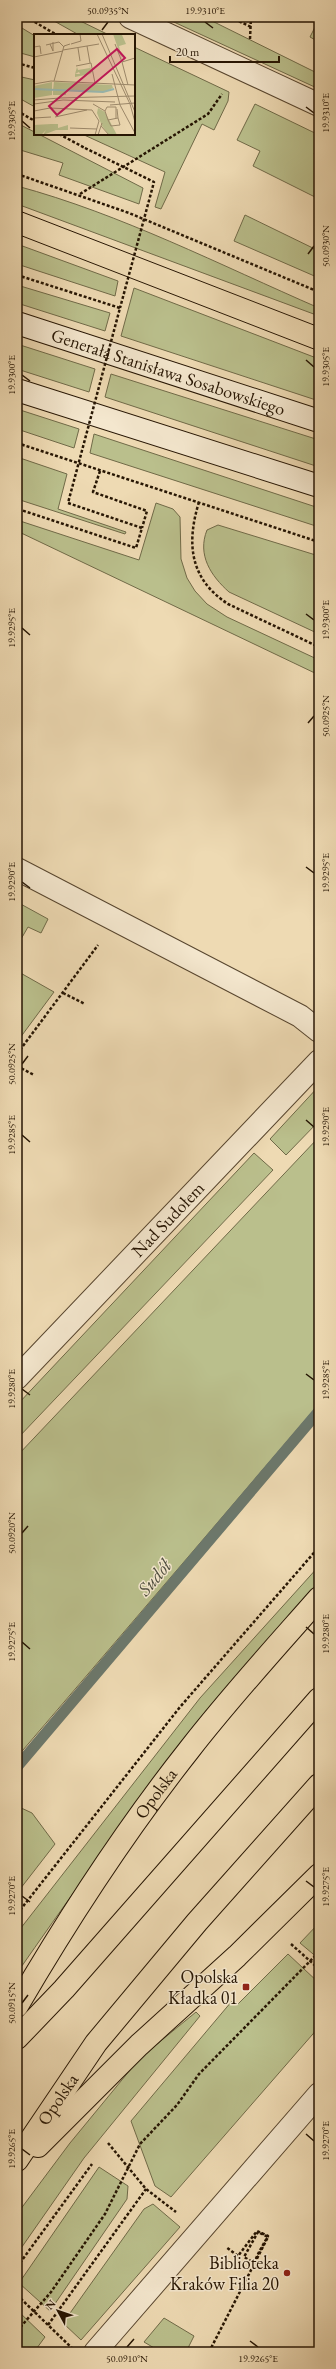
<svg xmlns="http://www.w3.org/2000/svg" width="336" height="2369" viewBox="0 0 336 2369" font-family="'EB Garamond',serif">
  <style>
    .green { fill: #babf8c; stroke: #706a48 }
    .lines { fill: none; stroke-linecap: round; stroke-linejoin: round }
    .stream { stroke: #6c786c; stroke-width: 11 }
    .lane-casing { stroke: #58462f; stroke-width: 24 }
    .street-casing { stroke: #58462f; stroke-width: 24 }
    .secondary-casing { stroke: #261503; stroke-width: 24 }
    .primary-casing { stroke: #261503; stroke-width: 24 }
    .path { stroke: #261503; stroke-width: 2.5; stroke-dasharray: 3 2; stroke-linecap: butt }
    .lane { stroke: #f4e7ce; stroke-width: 22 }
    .street { stroke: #f4e7ce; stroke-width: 22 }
    .secondary { stroke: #f4e7ce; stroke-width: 22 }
    .primary { stroke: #eedab3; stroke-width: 22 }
    .tram { stroke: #261503; stroke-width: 1 }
    .path-bridge { stroke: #261503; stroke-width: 2.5; stroke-dasharray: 3 2; stroke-linecap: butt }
    .ticks { fill: none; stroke: #261503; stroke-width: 1.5 }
    .poi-dot { fill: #8f2418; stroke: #f4e7ce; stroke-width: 1.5 }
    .labels { text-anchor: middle; stroke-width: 3; stroke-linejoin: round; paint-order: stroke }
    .street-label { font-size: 18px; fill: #261503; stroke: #f4e7ce }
    .poi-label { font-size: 18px; fill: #261503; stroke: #f4e7ce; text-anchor: end }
    .water-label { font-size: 19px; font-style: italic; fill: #4f4f40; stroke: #f4e7ce }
    .inset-river { fill: none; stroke: #9abab2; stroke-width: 2 }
    .inset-road { fill: none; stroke: #9e8b6d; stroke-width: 1 }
    .view { fill: #c2185b; fill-opacity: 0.15; stroke: #c2185b; stroke-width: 2 }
    .inset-edge { fill: none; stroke: #261503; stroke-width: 2 }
    .neatline { fill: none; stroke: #261503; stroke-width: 1.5 }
    .ticks-label { font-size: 10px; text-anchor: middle; fill: #261503 }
  </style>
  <rect width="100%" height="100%" fill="#eedab3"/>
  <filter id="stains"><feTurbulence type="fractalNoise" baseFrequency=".005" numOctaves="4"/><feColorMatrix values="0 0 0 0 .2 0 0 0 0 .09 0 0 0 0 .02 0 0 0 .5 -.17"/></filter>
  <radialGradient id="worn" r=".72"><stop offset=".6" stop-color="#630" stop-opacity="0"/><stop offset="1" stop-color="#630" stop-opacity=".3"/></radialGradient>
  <g class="green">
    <polygon points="47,17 72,17 109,35 79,35"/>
    <polygon points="163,17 204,17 319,74 319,89"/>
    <polygon points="319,19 319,42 310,37"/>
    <polygon points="17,25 35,36 35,57 17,52"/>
    <polygon points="134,47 229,92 228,101 214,130 202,124 161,209 155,207 165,172 82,134 134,134"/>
    <polygon points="17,76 35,80 35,107 17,97"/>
    <polygon points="255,104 319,135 319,144 314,154 319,157 319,199 253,166 260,151 237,140"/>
    <polygon points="17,123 143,188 139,204 59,175 63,163 17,149"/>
    <path d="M 17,186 C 121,214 220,265 319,308 L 319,316 L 17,204 Z"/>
    <polygon points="245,215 319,251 319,278 234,241"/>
    <polygon points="17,244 118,281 115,296 17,264"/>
    <polygon points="17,285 110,313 105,331 17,303"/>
    <polygon points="134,288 319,359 319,401 121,336"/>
    <polygon points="17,344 95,369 89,392 17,369"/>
    <polygon points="111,374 319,440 319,467 105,397"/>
    <polygon points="17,409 79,429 74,448 17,429"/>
    <polygon points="94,434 319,508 319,527 90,453"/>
    <polygon points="17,457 67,474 58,509 126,532 125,534 17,499"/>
    <polygon points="156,503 173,509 180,517 181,559 187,578 195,591 207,604 227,617 319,660 319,675 17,531 17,520 139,560"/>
    <path d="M 218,525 L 319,556 L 319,634 L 229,592 C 211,576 197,555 207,530 Z"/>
    <polygon points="17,902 48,919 41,933 28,927 17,946"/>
    <polygon points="17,971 54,992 17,1042"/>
    <polygon points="319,1086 319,1121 286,1155 270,1139"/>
    <polygon points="319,1137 319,1404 17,1757 17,1456"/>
    <polygon points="254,1153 273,1170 17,1439 17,1405"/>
    <path d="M 319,1566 L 319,1583 C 208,1705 111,1838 17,1973 L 17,1933 L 200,1698 Z"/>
    <polygon points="17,1806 32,1813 55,1844 17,1893"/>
    <polygon points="319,1923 319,1959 300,1943"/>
    <polygon points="288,1954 319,1983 319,2027 171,2197 155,2186 131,2121 232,2001 237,2005"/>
    <polygon points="196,2012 200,2016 84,2158 17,2254 17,2214 70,2143 140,2058"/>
    <polygon points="99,2167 128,2186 127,2199 50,2311 19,2283"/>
    <polygon points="153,2204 180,2227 81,2340 63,2323 144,2209"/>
    <polygon points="17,2310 45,2337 34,2352 17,2352"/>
    <polygon points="164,2318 194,2336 186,2352 161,2352 144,2342"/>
  </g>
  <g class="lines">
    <polyline class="stream" points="17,1767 319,1411"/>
    <defs>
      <polyline id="lane" points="130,17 319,105"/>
      <g id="street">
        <polyline points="17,869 300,1016 319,1031"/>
        <path id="s1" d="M 17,1378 L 319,1061"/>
        <polyline points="95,2352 319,2094"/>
      </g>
      <g id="secondary">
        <path id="s2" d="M 17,323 L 319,421"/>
        <polyline points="17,390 319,486"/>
      </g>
      <g id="primary">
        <path id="s3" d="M 17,2006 C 69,1917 125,1831 189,1750 C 230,1697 275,1648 319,1598"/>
        <polyline points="17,2038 64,1989 319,1699"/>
        <polyline points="38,2146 139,2045 237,1956 319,1875"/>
        <path id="s4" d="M 17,2160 L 96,2043 L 197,1922 L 319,1785"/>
      </g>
    </defs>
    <use href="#lane" class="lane-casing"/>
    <use href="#street" class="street-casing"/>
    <use href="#secondary" class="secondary-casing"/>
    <use href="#primary" class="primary-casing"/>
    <g class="path">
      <polyline points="26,17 57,35"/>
      <polyline points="230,17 251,27"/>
      <polyline points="250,39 251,17"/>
      <polyline points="17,63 35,68"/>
      <polyline points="17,111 35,121"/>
      <polyline points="59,134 85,148"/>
      <polyline points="17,174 129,213 319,292"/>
      <polyline points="80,194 208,114 222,94"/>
      <polyline points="17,443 319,542"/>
      <polyline points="100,471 93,492 147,511 142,528"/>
      <path d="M 199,502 C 186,544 190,579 228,604 L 319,647"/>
      <polyline points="17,509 18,509"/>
      <polyline points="63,993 85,1004"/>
      <polyline points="17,1054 98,945"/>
      <polyline points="17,1066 34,1075"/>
      <polyline points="17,1914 180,1707 319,1547"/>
      <polyline points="291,1944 319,1969"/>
      <polyline points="108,2143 146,2189 176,2212"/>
      <polyline points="17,2267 92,2164"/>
      <polyline points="48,2325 146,2189"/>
      <polyline points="17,2331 51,2292 105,2214 140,2144 177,2105 199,2074 319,1952"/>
      <path d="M 209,2352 L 268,2237 L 258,2232 L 244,2257 L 254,2263 C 258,2253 263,2245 268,2236 L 257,2231 L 238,2256 L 226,2247"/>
      <polyline points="318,2352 319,2350"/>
    </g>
    <use href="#lane" class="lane"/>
    <use href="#street" class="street"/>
    <use href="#secondary" class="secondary"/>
    <use href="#primary" class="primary"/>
    <g class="tram">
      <polyline points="17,210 319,327"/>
      <polyline points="17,234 319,351"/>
    </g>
    <g class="path-bridge">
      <polyline points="85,148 154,182 120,308"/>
      <polyline points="17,275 120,308 68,503 142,528 136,548 18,509"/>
      <polyline points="17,2295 76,2352"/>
    </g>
  </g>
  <path class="ticks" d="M 205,22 L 213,28M 102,30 L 108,22M 306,107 L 314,113M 22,121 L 30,128M 308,254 L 314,246M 306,360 L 314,367M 22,375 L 30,381M 306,614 L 314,620M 22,628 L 30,635M 308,723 L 314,716M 306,867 L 314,873M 22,882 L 30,888M 22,1064 L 28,1056M 306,1120 L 314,1127M 22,1135 L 30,1142M 306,1374 L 314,1380M 22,1389 L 30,1395M 22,1533 L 28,1526M 306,1627 L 314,1634M 22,1642 L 30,1649M 306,1881 L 314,1887M 22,1896 L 30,1902M 22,2003 L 28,1995M 306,2134 L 314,2141M 22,2149 L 30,2155M 250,2341 L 258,2347M 127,2347 L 134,2339"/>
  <g class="poi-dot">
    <rect x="242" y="1983" width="8" height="8" rx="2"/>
    <circle cx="287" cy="2273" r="4"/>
  </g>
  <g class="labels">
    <g class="street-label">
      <text dy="6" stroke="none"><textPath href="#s2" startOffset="159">Generała Stanisława Sosabowskiego</textPath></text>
      <text dy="6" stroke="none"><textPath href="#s1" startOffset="219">Nad Sudołem</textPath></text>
      <text dy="6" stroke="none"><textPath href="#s3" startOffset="254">Opolska</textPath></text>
      <text dy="6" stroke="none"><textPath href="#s4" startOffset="73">Opolska</textPath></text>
    </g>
    <g class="poi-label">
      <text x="238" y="1983">Opolska<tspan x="238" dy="21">Kładka 01</tspan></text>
      <text x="279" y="2269">Biblioteka<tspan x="279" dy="21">Kraków Filia 20</tspan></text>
    </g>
    <g class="water-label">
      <text transform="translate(154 1577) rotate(-50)" y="7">Sudół</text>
    </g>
  </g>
  <g transform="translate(34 34)">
    <rect width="101" height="101" fill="#eedab3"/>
    <path d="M 79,0 L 90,0 L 88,1 L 92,10 L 85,12 L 88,26 L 91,26 L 88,26 ZM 55,30 L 58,38 L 56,40 L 41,43 L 41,40 L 46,40 L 45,38 L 41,40 L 43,33 L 44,36 L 56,34 ZM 18,48 L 18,61 L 0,64 L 0,52 ZM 20,48 L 78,51 L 79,54 L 70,58 L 32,57 L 32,61 L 19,61 L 19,57 L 24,57 L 19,56 ZM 64,74 L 71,78 L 83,101 L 75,101 L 68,92 L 63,79 ZM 17,90 L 24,90 L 24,94 L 34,91 L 34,96 L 22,96 L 9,101 L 12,96 L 7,101 L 0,100 L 0,91 Z" fill="#babf8c"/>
    <path class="inset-river" d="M 0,55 L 69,58 L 80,55"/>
    <path class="inset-road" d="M 63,0 L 96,70M 68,0 L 101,78M 16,10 L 19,17 L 19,8M 37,10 L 47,7 L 46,0M 81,10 L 88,28M 12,11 L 25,8 L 30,13M 53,12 L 56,29M 0,13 L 6,12 L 7,20M 44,14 L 46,27M 29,16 L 65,10M 0,23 L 29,17M 42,32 L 57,29 L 61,49M 78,40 L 86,71M 20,47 L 30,12 L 36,10M 0,50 L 17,47 L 101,51M 94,51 L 88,28 L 101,24M 24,64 L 101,62M 0,66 L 26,64M 0,70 L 29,66 L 81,68M 59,70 L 71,77 L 74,86 L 84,84 L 83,75M 96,70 L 101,88M 76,71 L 101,69M 86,71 L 101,99M 0,77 L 16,74 L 58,76 L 65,87 L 61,101M 71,77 L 73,73 L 82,73 L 82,84M 21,83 L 53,76M 0,84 L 17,83M 74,86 L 77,92 L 86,91 L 84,84M 67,92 L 75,101M 36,94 L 63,95M 64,101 L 68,89"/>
    <path class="view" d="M 83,15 L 91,24 L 23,81 L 15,72 Z"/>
    <rect width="101" height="101" class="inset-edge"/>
  </g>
  <rect width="336" height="2369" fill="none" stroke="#eedab3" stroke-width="44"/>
  <g transform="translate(58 2311) rotate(310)" stroke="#f4e7ce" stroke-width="3" paint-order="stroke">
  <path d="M0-3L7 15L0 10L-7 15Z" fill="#261503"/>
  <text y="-6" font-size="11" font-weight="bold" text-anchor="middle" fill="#261503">N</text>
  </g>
  <path d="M170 56v6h109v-6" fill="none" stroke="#261503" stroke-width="2"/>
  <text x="176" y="56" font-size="12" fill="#261503" stroke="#f4e7ce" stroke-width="3" paint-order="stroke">20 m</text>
  <rect x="22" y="22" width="292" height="2325" class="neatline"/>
  <g class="ticks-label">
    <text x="108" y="14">50.0935°N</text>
    <text x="205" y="14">19.9310°E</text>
    <text transform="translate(325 113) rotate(-90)" y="4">19.9310°E</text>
    <text transform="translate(11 121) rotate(-90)" y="4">19.9305°E</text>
    <text transform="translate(325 246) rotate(-90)" y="4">50.0930°N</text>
    <text transform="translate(325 367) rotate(-90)" y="4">19.9305°E</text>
    <text transform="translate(11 375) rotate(-90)" y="4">19.9300°E</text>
    <text transform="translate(325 620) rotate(-90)" y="4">19.9300°E</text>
    <text transform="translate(11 628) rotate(-90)" y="4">19.9295°E</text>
    <text transform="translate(325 716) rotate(-90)" y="4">50.0925°N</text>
    <text transform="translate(325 873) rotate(-90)" y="4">19.9295°E</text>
    <text transform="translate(11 882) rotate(-90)" y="4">19.9290°E</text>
    <text transform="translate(11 1064) rotate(-90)" y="4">50.0925°N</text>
    <text transform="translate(325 1127) rotate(-90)" y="4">19.9290°E</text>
    <text transform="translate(11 1135) rotate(-90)" y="4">19.9285°E</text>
    <text transform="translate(325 1380) rotate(-90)" y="4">19.9285°E</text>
    <text transform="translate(11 1389) rotate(-90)" y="4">19.9280°E</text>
    <text transform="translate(11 1533) rotate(-90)" y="4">50.0920°N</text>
    <text transform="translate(325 1634) rotate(-90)" y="4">19.9280°E</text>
    <text transform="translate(11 1642) rotate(-90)" y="4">19.9275°E</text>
    <text transform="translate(325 1887) rotate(-90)" y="4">19.9275°E</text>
    <text transform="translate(11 1896) rotate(-90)" y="4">19.9270°E</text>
    <text transform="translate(11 2003) rotate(-90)" y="4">50.0915°N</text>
    <text transform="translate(325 2141) rotate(-90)" y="4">19.9270°E</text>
    <text transform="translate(11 2149) rotate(-90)" y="4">19.9265°E</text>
    <text x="127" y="2362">50.0910°N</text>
    <text x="258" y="2362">19.9265°E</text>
  </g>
  <rect width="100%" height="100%" filter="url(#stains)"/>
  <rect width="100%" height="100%" fill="url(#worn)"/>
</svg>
